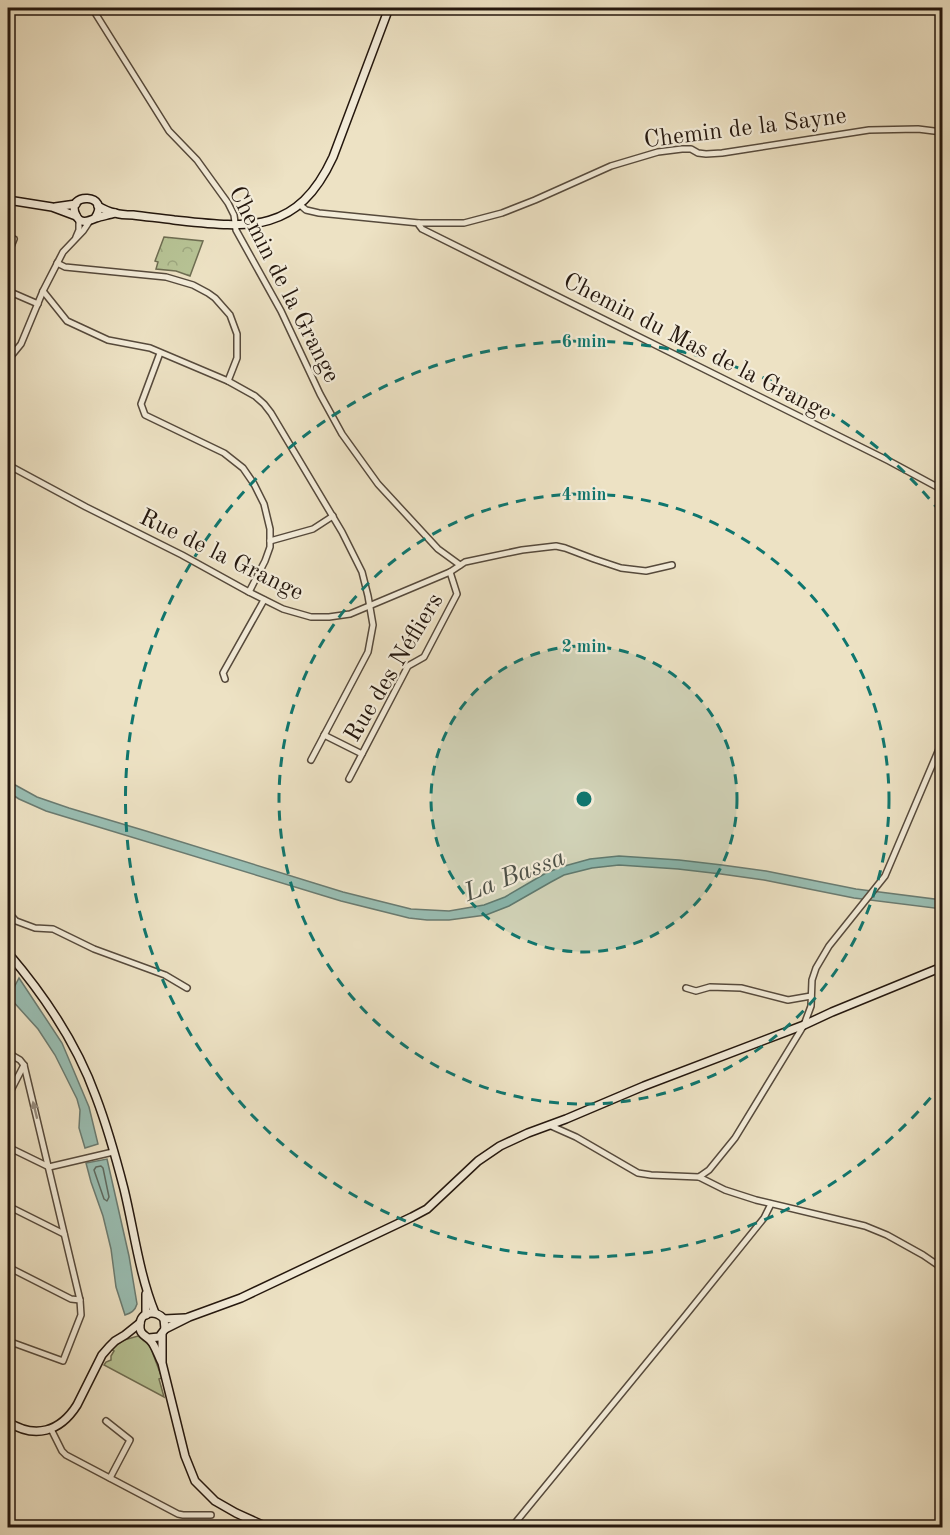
<svg xmlns="http://www.w3.org/2000/svg" width="950" height="1535" viewBox="0 0 950 1535" font-family="'Old Standard TT',serif">
  <style>
    .grass { fill: #b7c395; stroke: #6e6d52; stroke-width: 1.5 }
    .park { fill: url(#park-crowns); stroke: #6e6d52; stroke-width: 1.5 }
    .water { fill: #99beb3; stroke: #6a7b71; stroke-width: 1.5 }
    .lines { fill: none; stroke-linecap: round; stroke-linejoin: round }
    .shore { stroke: #5e6a60; stroke-width: 1.5 }
    .street-casing { stroke: #564a3c; stroke-width: 8 }
    .secondary-casing { stroke: #24170e; stroke-width: 10 }
    .street { stroke: #f3ecd9; stroke-width: 5 }
    .secondary { stroke: #f3ecd9; stroke-width: 7 }
    .oneway { fill: #968c7e }
    .ring { fill: none; stroke: #0f766e; stroke-width: 3; stroke-dasharray: 10 8 }
    .labels { text-anchor: middle; stroke-width: 4.5; stroke-linejoin: round; paint-order: stroke }
    .street-label { font-size: 24px; fill: #24170e; stroke: #f3ecd9 }
    .water-label { font-size: 26px; font-style: italic; fill: #4d5148; stroke: #f3ecd9 }
    .centre { fill: #0f766e; stroke: #f3ecd9; stroke-width: 3 }
    .ring-label { font-size: 18px; text-anchor: middle; font-weight: bold; fill: #0f766e; stroke: #f3ecd9; stroke-width: 4.5; stroke-linejoin: round; paint-order: stroke }
  </style>
  <defs>
    <pattern id="park-crowns" width="20" height="18" patternUnits="userSpaceOnUse" patternTransform="scale(1.5)"><rect width="20" height="18" fill="#b7c395"/><path d="M2 6a3 3 0 1 1 6 0M12 15a3 3 0 1 1 6 0" fill="none" stroke="#9da77f"/></pattern>
  </defs>
  <rect width="100%" height="100%" fill="#ede2c4"/>
  <filter id="stains"><feTurbulence type="fractalNoise" baseFrequency=".00333" numOctaves="4"/><feColorMatrix values="0 0 0 0 .2 0 0 0 0 .09 0 0 0 0 .02 0 0 0 .5 -.17"/></filter>
  <radialGradient id="worn" r=".72"><stop offset=".6" stop-color="#630" stop-opacity="0"/><stop offset="1" stop-color="#630" stop-opacity=".3"/></radialGradient>
  <polygon class="grass" points="138,1336 150,1346 162,1378 159,1379 164,1397 104,1365 106,1362 111,1360 111,1356 114,1351 111,1349 124,1340"/>
  <polygon class="park" points="164,237 203,241 190,276 176,271 156,269 158,262 155,261"/>
  <g class="water">
    <polygon points="8,781 37,797 69,808 146,831 343,892 411,909 449,911 484,905 505,897 546,873 561,867 590,859 619,856 679,860 722,865 766,871 856,889 942,900 942,909 854,898 764,880 721,874 678,869 619,865 592,868 564,875 551,882 509,906 486,915 449,920 427,920 409,918 341,901 46,811 19,799 8,792"/>
    <polygon points="19,978 62,1043 89,1107 98,1144 85,1148 79,1128 80,1110 77,1099 55,1055 38,1029 9,997"/>
    <path d="M 107,1159 L 129,1256 L 137,1304 C 135,1311 131,1313 125,1315 L 116,1287 L 111,1249 L 103,1216 L 91,1182 L 86,1163 Z"/>
  </g>
  <g class="lines">
    <polygon class="shore" points="101,1166 103,1168 109,1197 107,1201 104,1199 94,1170 96,1167"/>
    <defs>
      <g id="street">
        <polyline points="92,8 169,131 197,160 228,203 234,215 236,230 281,311 320,394 342,434 378,484 438,549 460,565"/>
        <polyline points="299,204 306,210 319,213 419,223 464,223 502,213 535,200 611,166 658,152 682,149 691,149 698,153 706,154 722,153 869,130 918,129 942,132"/>
        <path d="M 419,223 L 419,225 L 422,229 L 889,461 L 939,488 C 943,496 938,504 942,513"/>
        <polyline points="76,237 79,230 79,219"/>
        <polyline points="8,254 14,239"/>
        <polyline points="57,263 65,267 166,277 193,285 208,293 215,298 230,315 237,334 237,358 228,381"/>
        <polyline points="8,291 38,304"/>
        <polyline points="43,291 67,321 108,340 150,348 228,381 255,396 264,404 271,413 342,532 362,572 368,596 373,625 368,652 311,760"/>
        <polyline points="160,353 141,404 145,415 224,453 243,468 254,484 264,504 270,529 270,547 265,561 249,592"/>
        <polyline points="8,360 21,344 43,291 63,252 83,231 89,222"/>
        <polyline points="8,465 86,507 182,555 249,592 283,609 311,617 329,617 350,614 450,572 465,562 522,550 556,546 565,548 594,559 621,568 646,571 672,565"/>
        <polyline points="270,541 313,529 333,516"/>
        <polyline points="225,679 223,673 264,600"/>
        <polyline points="324,735 362,754"/>
        <polyline points="349,779 408,666 424,657 457,594 450,572"/>
        <polyline points="8,912 15,920"/>
        <polyline points="8,918 35,928 53,929 94,949 165,975 187,988"/>
        <polyline points="686,988 696,991 710,987 741,988 788,1000 811,996"/>
        <polyline points="8,1053 20,1060 24,1065 80,1300 81,1315 63,1361 8,1341"/>
        <polyline points="8,1096 24,1065"/>
        <polyline points="549,1125 576,1137 638,1173 651,1175 699,1177 709,1170 735,1138 804,1025 811,1006 812,980 816,968 829,946 885,876 942,742"/>
        <polyline points="8,1147 49,1167 113,1152"/>
        <polyline points="699,1177 725,1190 756,1200 865,1226 887,1235 923,1255 942,1268"/>
        <polyline points="8,1206 64,1234"/>
        <polyline points="8,1267 71,1299 80,1300"/>
        <polyline points="106,1421 130,1440 110,1478"/>
        <polyline points="51,1429 62,1451 66,1455 178,1514 183,1515 211,1515"/>
        <polyline points="511,1528 685,1316 764,1218 771,1204"/>
      </g>
      <g id="secondary">
        <polyline points="8,200 52,207 76,216"/>
        <path d="M 98,206 C 103,209 109,212 115,213 C 121,215 127,215 133,215 C 147,217 161,218 174,220 C 248,228 297,235 333,157 L 389,8"/>
        <polyline points="55,207 76,204"/>
        <path d="M 95,218 C 112,193 64,192 76,215 C 80,225 89,221 96,218 C 102,216 109,215 115,213"/>
        <path d="M 8,953 C 44,995 77,1044 96,1097 C 107,1126 116,1158 124,1189 C 134,1230 139,1274 155,1313"/>
        <polyline points="146,1294 146,1315"/>
        <polyline points="164,1319 185,1318"/>
        <polyline points="165,1329 189,1317 241,1298 412,1217 427,1209 478,1161 500,1146 528,1133 566,1119 644,1086 804,1025 832,1012 942,967"/>
        <polyline points="162,1335 162,1363 185,1456 195,1481 215,1501 236,1513 269,1528"/>
        <path d="M 149,1338 L 159,1337 L 165,1329 L 164,1319 C 156,1310 140,1311 140,1325 C 139,1334 145,1335 150,1340 C 155,1345 158,1355 161,1361"/>
        <path d="M 8,1422 C 35,1439 60,1432 77,1405 L 102,1355 L 109,1347 L 115,1341 L 125,1335 L 140,1323"/>
      </g>
    </defs>
    <use href="#street" class="street-casing"/>
    <use href="#secondary" class="secondary-casing"/>
    <use href="#street" class="street"/>
    <use href="#secondary" class="secondary"/>
  </g>
  <defs><path id="oneway-solid" d="M-6-.8H1V-3.2L6.5 0L1 3.2V.8H-6Z" transform="scale(1.5)"/></defs>
  <use class="oneway" href="#oneway-solid" transform="translate(35 1110) rotate(-104)"/>
  <circle cx="584" cy="799" r="153" fill="#0f766e" fill-opacity=".12"/>
  <g class="ring">
    <circle cx="584" cy="799" r="153"/>
    <circle cx="584" cy="799" r="305"/>
    <path d="M942 1084A458 458 0 1 1 942 514"/>
  </g>
  <g class="labels">
    <g class="street-label">
      <text transform="translate(745 127) rotate(-7)" y="8">Chemin de la Sayne</text>
      <text transform="translate(285 284) rotate(63)" y="8">Chemin de la Grange</text>
      <text transform="translate(698 346) rotate(27)" y="8">Chemin du Mas de la Grange</text>
      <text transform="translate(222 554) rotate(26)" y="8">Rue de la Grange</text>
      <text transform="translate(393 667) rotate(-59)" y="8">Rue des Néfliers</text>
    </g>
    <g class="water-label">
      <text transform="translate(514 874) rotate(-21)" y="9">La Bassa</text>
    </g>
  </g>
  <circle cx="584" cy="799" r="9" class="centre"/>
  <g class="ring-label">
    <text x="584" y="347">6 min</text>
    <text x="584" y="500">4 min</text>
    <text x="584" y="652">2 min</text>
  </g>
  <rect width="950" height="1535" fill="none" stroke="#ede2c4" stroke-width="30"/>
  <rect x="9" y="9" width="932" height="1517" fill="none" stroke="#24170e" stroke-width="3"/>
  <rect x="15" y="15" width="920" height="1505" fill="none" stroke="#24170e" stroke-width="1.5"/>
  <rect width="100%" height="100%" filter="url(#stains)"/>
  <rect width="100%" height="100%" fill="url(#worn)"/>
</svg>
